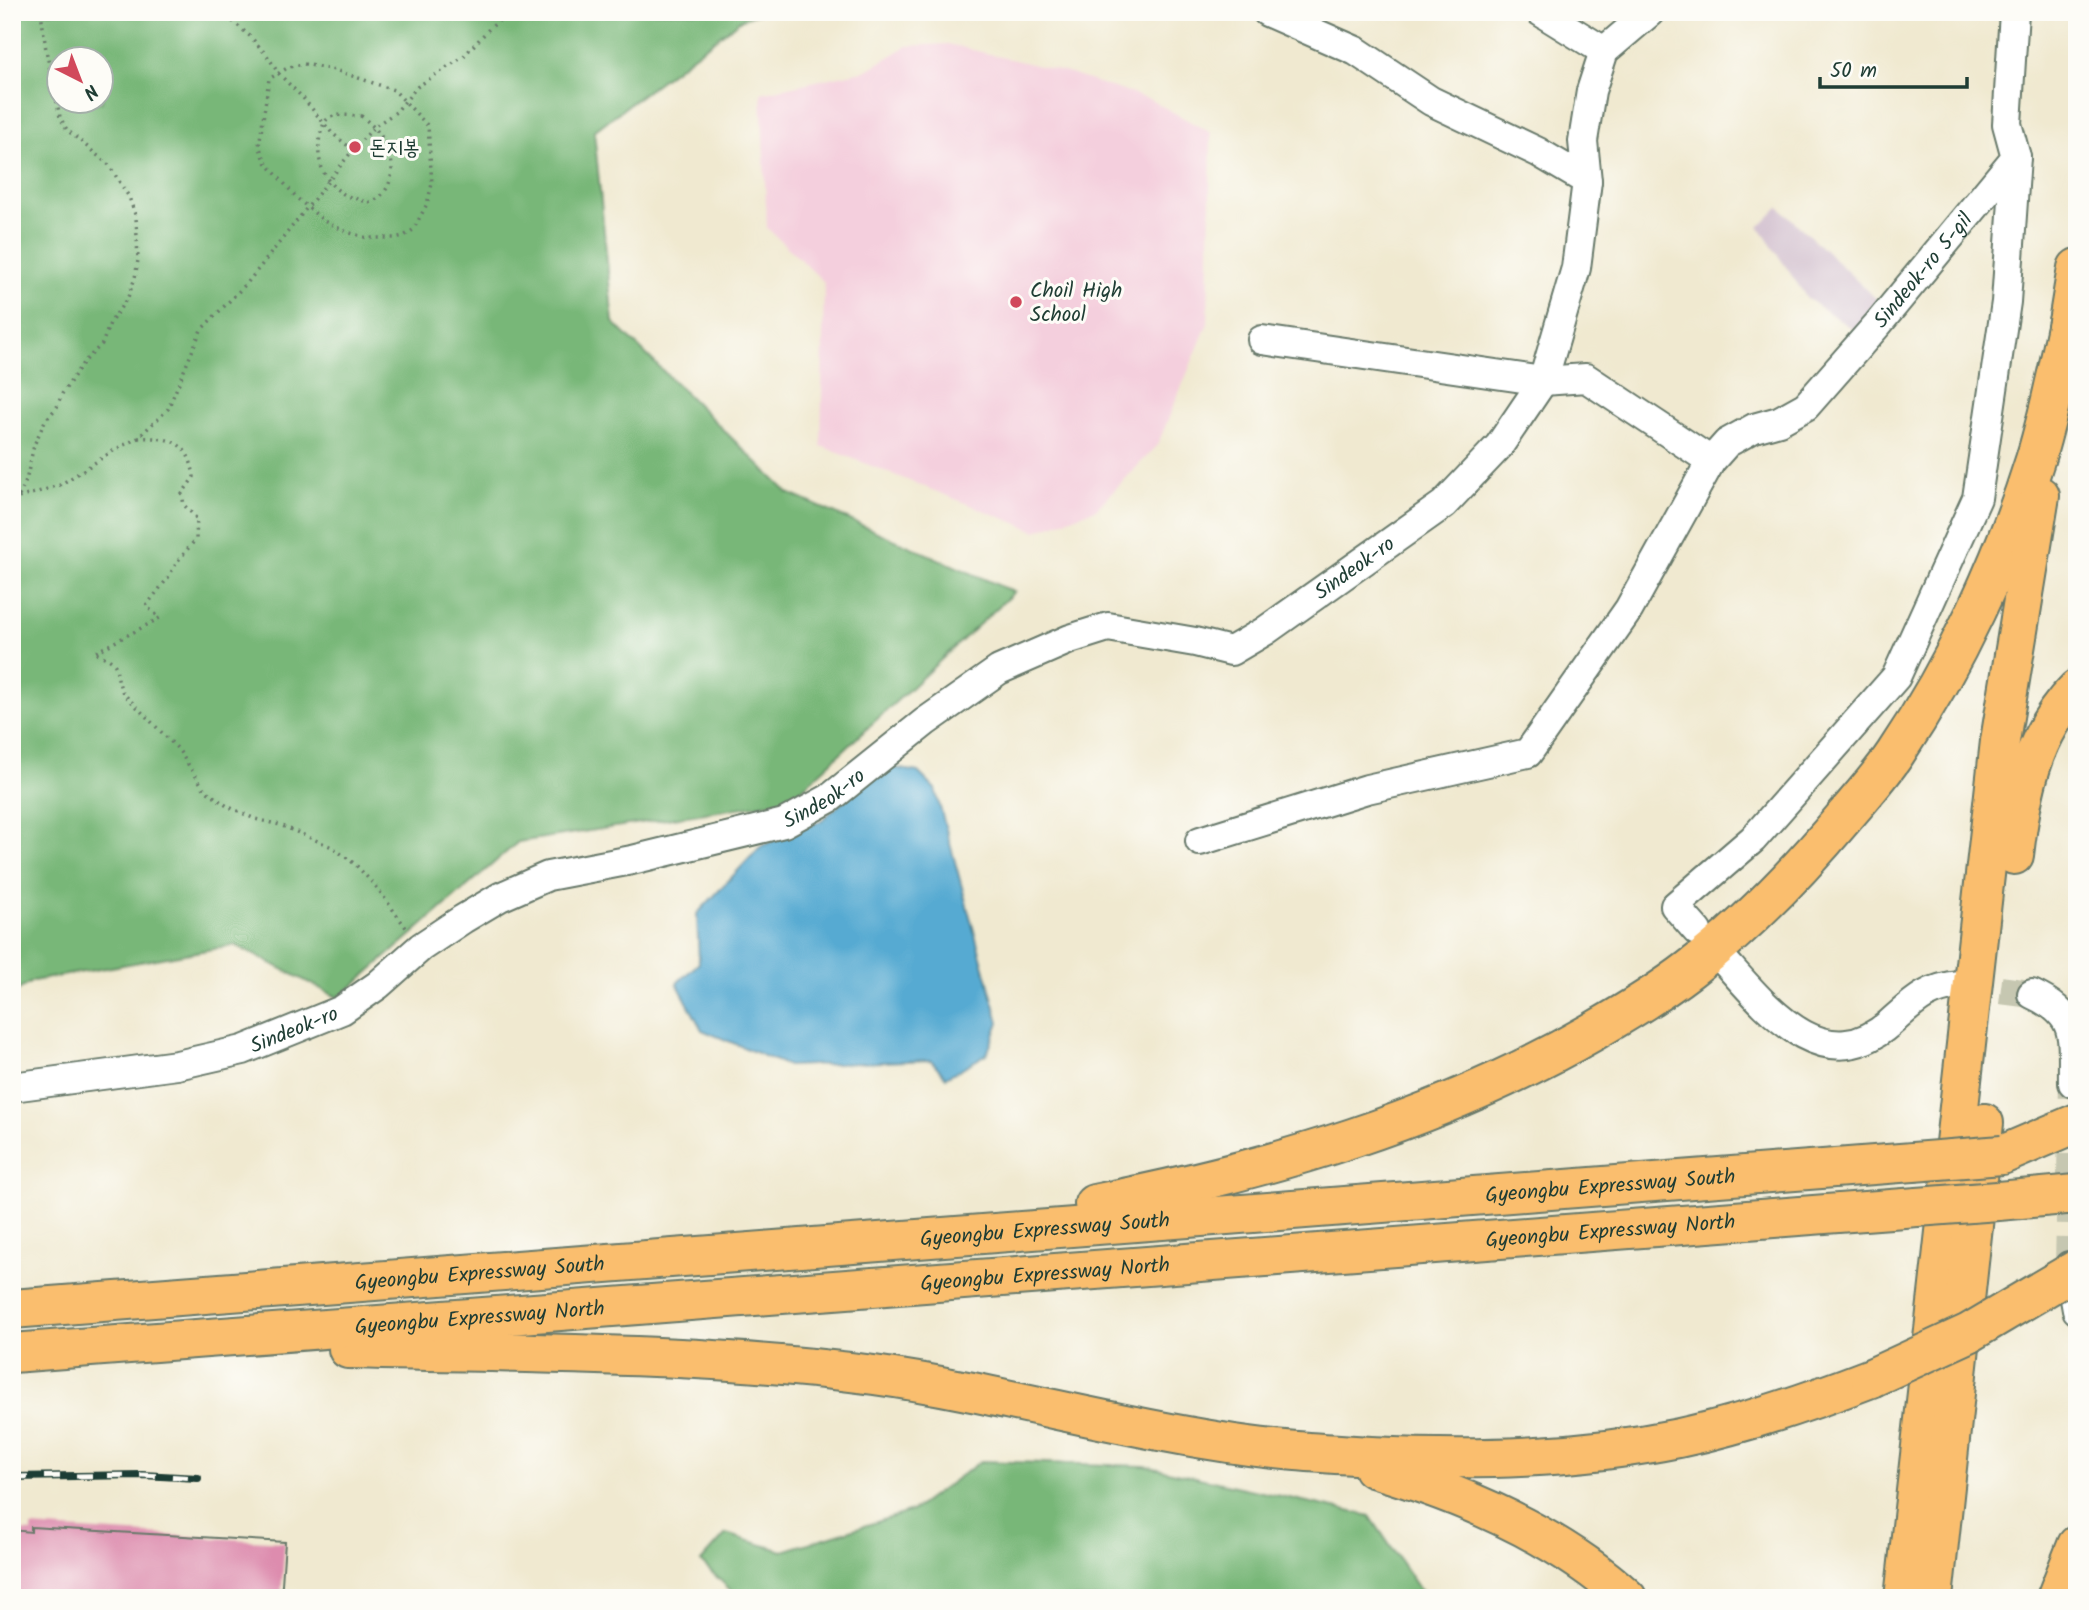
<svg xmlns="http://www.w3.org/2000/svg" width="2089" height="1610" viewBox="0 0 2089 1610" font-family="Kalam,'Poor Story',sans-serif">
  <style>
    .built { fill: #f4cfdd }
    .industrial { fill: #d0bdcd }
    .forest { fill: #78b778; stroke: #4c7a56; stroke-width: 2; fill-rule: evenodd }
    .water { fill: #57aad2; stroke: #3b7483; stroke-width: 2 }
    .building { fill: #dd8cae }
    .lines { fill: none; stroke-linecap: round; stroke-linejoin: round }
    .minor-tunnel { stroke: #c6c7b1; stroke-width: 28; stroke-dasharray: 28 14; stroke-linecap: butt }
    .minor-casing { stroke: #68796b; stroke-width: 32 }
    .highway-casing { stroke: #68796b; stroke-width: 42 }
    .path { stroke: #68796b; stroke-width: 3.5; stroke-dasharray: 2 5; stroke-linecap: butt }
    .minor { stroke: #fff; stroke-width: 28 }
    .highway { stroke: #fabe6e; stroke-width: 38 }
    .rail-casing { stroke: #1f3d34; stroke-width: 8 }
    .rail { stroke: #fdfcf7; stroke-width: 5; stroke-dasharray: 16; stroke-linecap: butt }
    .highway-bridge-casing { stroke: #68796b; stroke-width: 42; stroke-linecap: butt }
    .highway-bridge { stroke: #fabe6e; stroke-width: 38 }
    .poi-dot { fill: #d1495b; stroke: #fdfcf7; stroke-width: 2.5 }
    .labels { text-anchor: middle; stroke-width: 6; stroke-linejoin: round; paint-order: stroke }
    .poi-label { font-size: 21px; fill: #1f3d34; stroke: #fdfcf7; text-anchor: start }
    .street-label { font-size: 21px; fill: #1f3d34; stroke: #fdfcf7 }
  </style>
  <rect width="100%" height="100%" fill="#fdfcf7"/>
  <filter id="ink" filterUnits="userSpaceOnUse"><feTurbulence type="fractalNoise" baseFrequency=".0143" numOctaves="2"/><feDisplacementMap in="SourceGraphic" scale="14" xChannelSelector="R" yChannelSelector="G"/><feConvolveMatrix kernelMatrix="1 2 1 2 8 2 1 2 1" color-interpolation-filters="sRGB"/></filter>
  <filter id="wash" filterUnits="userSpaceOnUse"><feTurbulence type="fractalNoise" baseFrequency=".00686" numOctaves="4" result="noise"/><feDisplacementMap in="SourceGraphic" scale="28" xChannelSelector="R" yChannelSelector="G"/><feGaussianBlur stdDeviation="1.57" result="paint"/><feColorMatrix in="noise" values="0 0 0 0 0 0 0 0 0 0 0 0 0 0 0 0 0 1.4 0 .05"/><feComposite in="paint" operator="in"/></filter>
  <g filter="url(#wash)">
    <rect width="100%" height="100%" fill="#f0e9d0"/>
    <polygon class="built" points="948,44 1064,72 1151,100 1211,133 1208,323 1157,446 1096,509 1036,531 821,446 824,282 767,228 761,93 867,70 907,46"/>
    <polygon class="industrial" points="1779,207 1889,311 1866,338 1807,298 1759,227"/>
    <g class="forest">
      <path d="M 12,12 L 763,12 L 742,19 L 594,131 L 613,322 L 788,493 L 1014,592 L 790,800 L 518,842 L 339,998 L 235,945 L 33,981 L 12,994 ZM 60,60 L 102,60 L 102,102 L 60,102 Z"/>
      <polygon points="981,1461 1145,1466 1370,1516 1422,1593 1429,1598 739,1598 701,1562 726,1534 783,1551 912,1511"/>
    </g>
    <polygon class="water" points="883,766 918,772 935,789 999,1022 987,1054 946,1077 931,1060 788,1066 702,1030 677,983 699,963 697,914 761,846 821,821"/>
    <g id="blocks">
      <polygon class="building" points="31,1527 285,1542 281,1598 12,1598 12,1530 31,1532"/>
    </g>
  </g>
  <g filter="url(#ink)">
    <use href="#blocks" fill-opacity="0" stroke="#68796b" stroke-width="2"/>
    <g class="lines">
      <g class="minor-tunnel">
        <polyline points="1959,985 2032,994"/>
        <polyline points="2069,1266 2073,1083"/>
      </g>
      <defs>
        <g id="minor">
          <polyline points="1267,12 1356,51 1431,101 1538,152 1587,181"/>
          <polyline points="1541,12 1604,51"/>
          <polyline points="1262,340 1543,381 1586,378 1711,461"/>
          <path id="s1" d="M 1200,841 L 1367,789 L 1528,753 L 1629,609 L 1711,461 L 1727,443 L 1754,428 L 1779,421 L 1806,406 L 1878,324 L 2016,157 L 2007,124 L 2014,12"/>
          <polyline points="1697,931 1675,906 1753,839 1896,677 1977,498 2006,302 2016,157"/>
          <path d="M 1727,964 C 1769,1011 1825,1080 1890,1023 C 1913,1003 1926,988 1959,985"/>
          <path d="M 2032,994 C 2080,1016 2072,1037 2073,1083"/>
          <path id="s2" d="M 12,1087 L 177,1065 L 243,1050 L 342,1010 L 378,985 L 421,947 L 463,919 L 500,897 L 548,876 L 632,860 L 784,823 L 830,798 L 925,722 L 999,670 L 1070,639 L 1108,627 L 1195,642 L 1231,651 L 1265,631 L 1444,504 L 1499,446 L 1543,381 L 1576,268 L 1587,181 L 1583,141 L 1591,91 L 1604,51 L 1650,12"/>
          <polyline points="2069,1266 2077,1310"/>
        </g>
        <g id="highway">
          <polyline points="2064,346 2077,268"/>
          <path d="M 2014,855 C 2021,795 2032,733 2077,689"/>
          <polyline points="2002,1155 2077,1123"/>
          <polyline points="1998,1201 2077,1194"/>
          <path d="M 1094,1204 C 1269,1170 1440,1120 1594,1031 C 1627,1012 1660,992 1690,969 C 1748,925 1799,871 1846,815 C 1863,795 1881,775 1895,754 C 1955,665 2003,562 2035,460 C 2049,415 2058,369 2068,322"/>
          <path id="s3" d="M 12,1309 L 1913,1162"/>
          <path d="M 348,1349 C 523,1354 700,1352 874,1375 C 989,1391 1101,1423 1216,1441 C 1267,1450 1319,1453 1371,1456 C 1474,1461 1577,1459 1679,1438 C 1745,1424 1809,1402 1871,1378"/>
          <path id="s4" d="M 12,1353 L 1917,1207"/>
          <path d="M 1373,1468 C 1462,1494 1558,1535 1627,1598"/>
          <polyline points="1904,1598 2000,741 2040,496"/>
          <polyline points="1933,1598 1984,1123"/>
          <polyline points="2056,1598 2077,1545"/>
        </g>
      </defs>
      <use href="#minor" class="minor-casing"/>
      <use href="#highway" class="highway-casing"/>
      <g class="path">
        <polyline points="222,12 251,37 269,58 278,73 303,98 332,133 353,150"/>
        <polygon points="304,64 335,70 394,90 428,126 432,184 427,204 413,230 404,236 394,238 367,238 347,232 324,221 298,199 267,164 259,146 269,79 289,67"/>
        <path d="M 361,116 C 383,132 400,160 388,186 C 385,192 380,198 373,201 C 368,203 363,201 357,199 C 326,192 313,161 321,132 C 323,126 324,121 329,118 C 337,113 352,116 361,116 Z"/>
        <path d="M 138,438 C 171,437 189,441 194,477 L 182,494 L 184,505 L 197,519 L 196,539 L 177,562 L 168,578 L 146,606 L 160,618 L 94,653 C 126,664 111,668 123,693 L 178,749 L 205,790 L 227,806 L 255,819 L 280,825 L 332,847 L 355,864 L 378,889 L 407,929"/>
        <polyline points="19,496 26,481 34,445 45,421 57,407 62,394 83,363 102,344 110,323 128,297 135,278 138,260 136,217 129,197 109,165 67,130 60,117 46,50 41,12"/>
        <polyline points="12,500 60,485 116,449 138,438 145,431 168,409 201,330 248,282 353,150 375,126 396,112 417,87 463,57 488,30 509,12"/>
      </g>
      <use href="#minor" class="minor"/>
      <use href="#highway" class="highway"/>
      <defs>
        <polyline id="rail" points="12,1477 142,1475 198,1478"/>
      </defs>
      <use href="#rail" class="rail-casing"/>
      <use href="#rail" class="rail"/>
      <defs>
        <g id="highway-bridge">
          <polyline points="1913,1162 2002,1155"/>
          <polyline points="1917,1207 1998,1201"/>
          <polyline points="1871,1378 1969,1333 2077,1269"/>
        </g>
      </defs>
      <use href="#highway-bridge" class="highway-bridge-casing"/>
      <use href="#highway-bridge" class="highway-bridge"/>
    </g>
  </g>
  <g class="poi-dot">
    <circle cx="355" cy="147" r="7"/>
    <circle cx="1016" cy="302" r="7"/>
  </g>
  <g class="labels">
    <g class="poi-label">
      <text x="369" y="154">돈지봉</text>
      <text x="1030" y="297">Choil High<tspan x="1030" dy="24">School</tspan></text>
    </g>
    <g class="street-label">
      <text dy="7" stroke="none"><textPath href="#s1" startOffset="976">Sindeok-ro 5-gil</textPath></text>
      <text dy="7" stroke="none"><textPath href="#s2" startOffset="1486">Sindeok-ro</textPath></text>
      <text dy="7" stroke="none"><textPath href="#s2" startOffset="877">Sindeok-ro</textPath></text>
      <text dy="7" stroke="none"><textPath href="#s2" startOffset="289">Sindeok-ro</textPath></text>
      <text dy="7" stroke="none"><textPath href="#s3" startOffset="1603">Gyeongbu Expressway South</textPath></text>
      <text dy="7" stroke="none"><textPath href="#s3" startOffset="1036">Gyeongbu Expressway South</textPath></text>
      <text dy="7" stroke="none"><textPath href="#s4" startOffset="1603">Gyeongbu Expressway North</textPath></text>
      <text dy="7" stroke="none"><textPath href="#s3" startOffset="469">Gyeongbu Expressway South</textPath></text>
      <text dy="7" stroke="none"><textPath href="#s4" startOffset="1036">Gyeongbu Expressway North</textPath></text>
      <text dy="7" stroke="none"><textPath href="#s4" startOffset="469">Gyeongbu Expressway North</textPath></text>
    </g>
  </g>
  <rect width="2089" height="1610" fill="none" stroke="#fdfcf7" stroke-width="42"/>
  <g transform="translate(80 80) rotate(138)"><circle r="33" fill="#fdfcf7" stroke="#a4b0a9" stroke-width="2"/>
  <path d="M0-5L12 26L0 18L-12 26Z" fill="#d1495b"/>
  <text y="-10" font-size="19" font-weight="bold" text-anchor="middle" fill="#1f3d34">N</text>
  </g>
  <path d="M1820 77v10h147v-10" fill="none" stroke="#1f3d34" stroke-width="3.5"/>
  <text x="1830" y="77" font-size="21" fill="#1f3d34" stroke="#fdfcf7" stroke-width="5" paint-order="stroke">50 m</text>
</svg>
